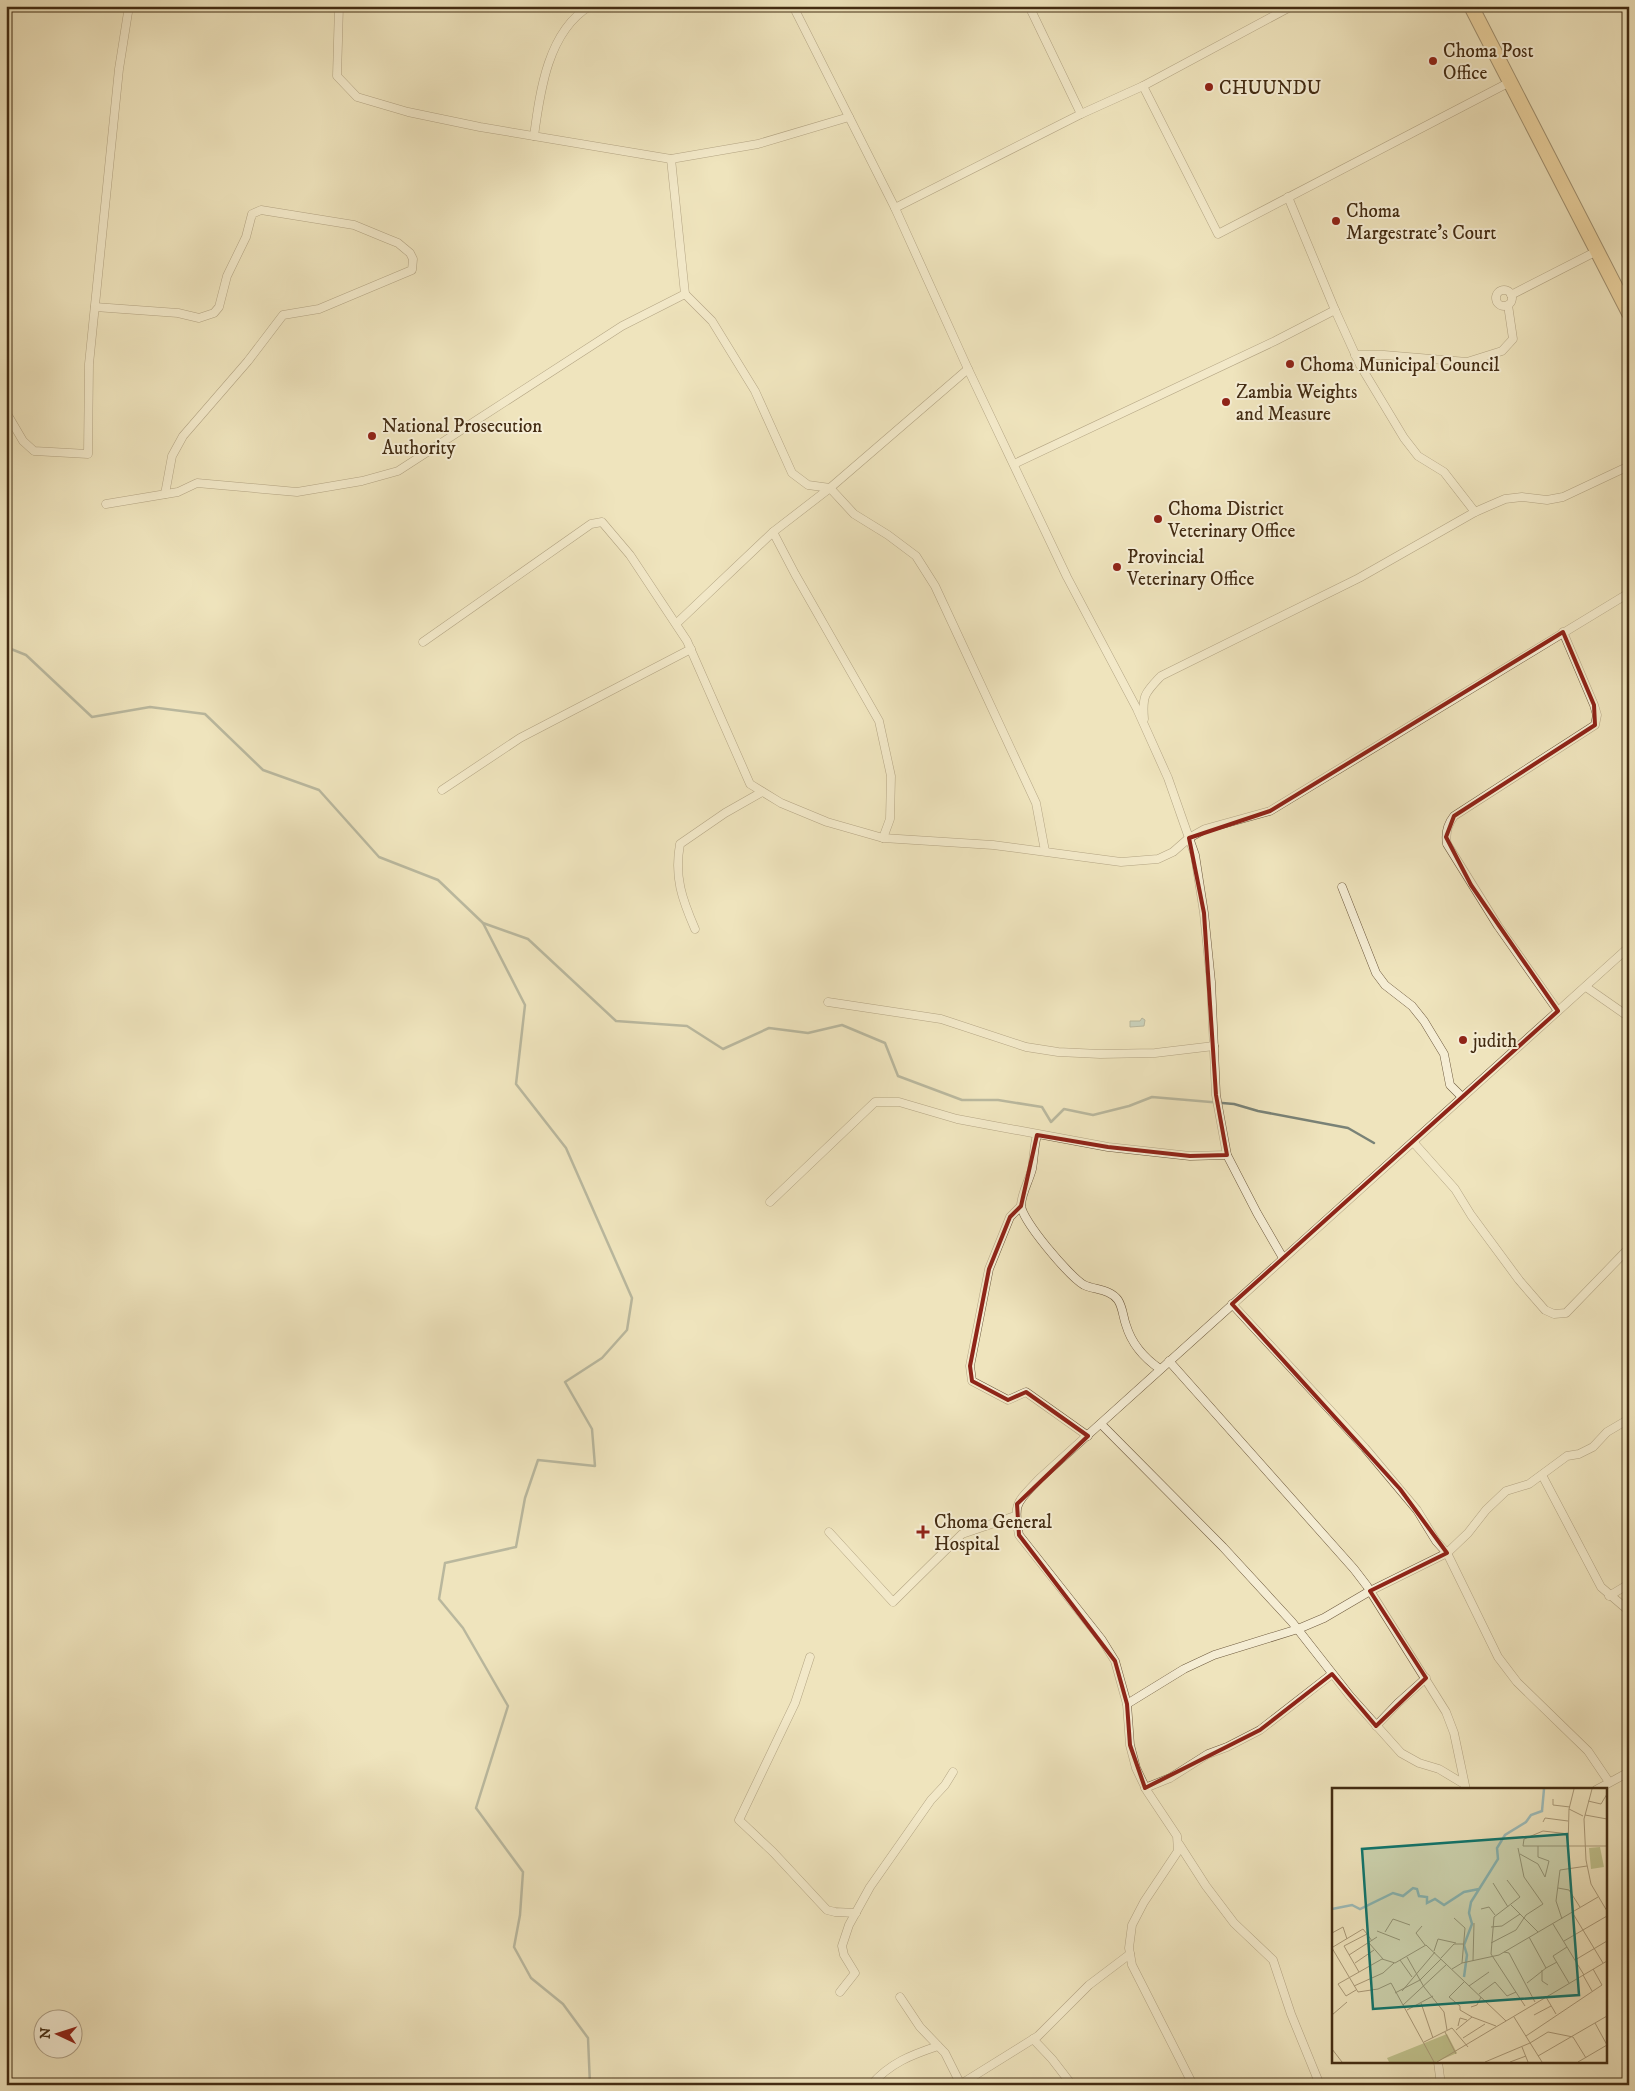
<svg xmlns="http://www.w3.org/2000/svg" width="1635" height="2091" viewBox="0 0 1635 2091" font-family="'IM FELL DW Pica',serif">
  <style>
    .water { fill: #9dbcba; stroke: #798277 }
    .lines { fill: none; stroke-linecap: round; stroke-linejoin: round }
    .stream { stroke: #798277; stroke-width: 2.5 }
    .street-casing { stroke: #6e5a3e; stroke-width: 9 }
    .highway-casing { stroke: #432c13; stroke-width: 16 }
    .street { stroke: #f5edd4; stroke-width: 8 }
    .highway { stroke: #e8c27e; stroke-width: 14 }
    .marked { fill: none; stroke: #8f2418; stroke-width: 4; stroke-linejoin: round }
    .poi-dot { fill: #8f2418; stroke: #f5edd4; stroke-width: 2 }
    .labels { text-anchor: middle; stroke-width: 4; stroke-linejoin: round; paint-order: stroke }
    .poi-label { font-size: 19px; fill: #432c13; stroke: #f5edd4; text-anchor: start }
    .inset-river { fill: none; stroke: #9dbcba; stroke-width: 2.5 }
    .inset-road { fill: none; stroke: #aa9a79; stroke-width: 1 }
    .view { fill: #0f766e; fill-opacity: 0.15; stroke: #0f766e; stroke-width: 2.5 }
    .inset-edge { fill: none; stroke: #432c13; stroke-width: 2.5 }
  </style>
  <rect width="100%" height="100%" fill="#efe4bd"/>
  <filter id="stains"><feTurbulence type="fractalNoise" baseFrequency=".004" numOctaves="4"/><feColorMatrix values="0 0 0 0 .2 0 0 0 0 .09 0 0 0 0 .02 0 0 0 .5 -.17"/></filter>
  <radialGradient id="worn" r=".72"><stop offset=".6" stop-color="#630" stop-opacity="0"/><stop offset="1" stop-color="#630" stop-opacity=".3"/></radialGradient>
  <polygon class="water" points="1142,1018 1145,1020 1144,1026 1130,1027 1130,1021 1140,1021"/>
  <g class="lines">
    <g class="stream">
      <polyline points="6,647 26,655 92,717 150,707 205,714 263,770 319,790 379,857 438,880 483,923 528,939 616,1021 687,1026 723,1049 769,1028 808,1033 842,1025 885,1043 898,1076 962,1100 998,1100 1042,1107 1051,1122 1064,1109 1093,1115 1129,1106 1152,1097 1234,1104 1258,1111 1348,1128 1374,1143"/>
      <polyline points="483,923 525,1005 516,1084 566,1148 632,1298 627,1330 602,1358 565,1382 592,1429 595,1466 538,1460 525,1498 516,1547 445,1563 439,1599 463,1628 508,1706 476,1808 523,1872 520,1915 514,1947 531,1978 563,2004 588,2038 590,2085"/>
    </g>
    <defs>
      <g id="street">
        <polyline points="339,6 337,76 357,97 408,112 480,127 671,159 758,144 849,117"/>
        <polyline points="793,6 895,208 968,369 1067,577 1137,709 1168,778 1195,855 1204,913 1211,982 1216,1095 1227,1155 1257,1213 1283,1258"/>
        <polyline points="1029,6 1081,114"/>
        <polyline points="1143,86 1218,234 1510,82"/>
        <path d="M 534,136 C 540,91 548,31 590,6"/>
        <polyline points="671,159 685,294"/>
        <polyline points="895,208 1081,114 1143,86 1292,6"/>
        <circle cx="1504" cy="298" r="8"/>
        <polyline points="1511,295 1597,251"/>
        <polyline points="95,307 178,313 199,318 214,313 219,307 227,276 246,237 252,214 261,210 354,225 388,239 398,243 410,253 413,259 412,270 319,309 283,315 248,361 183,436 172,456 165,494"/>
        <polyline points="1335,310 1360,365 1404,438 1418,456 1444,472 1475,512"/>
        <polyline points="1355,355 1384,355 1467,362 1502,351 1513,339 1508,305"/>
        <polyline points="6,412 23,441 34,451 88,454 89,364 119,69 129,6"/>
        <polyline points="1014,464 1275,341 1335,310 1288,197"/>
        <polyline points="106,504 178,492 197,483 297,492 362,481 398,471 622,326 685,294 712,321 755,391 792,473 808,485 830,488 854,514 888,535 916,556 935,586 1036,803 1045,851"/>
        <polyline points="773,532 795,574 879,721 891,776 890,819 883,838"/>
        <polyline points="677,623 773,532 830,488 968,369"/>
        <polyline points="423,642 591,524 602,522 630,555 687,641 750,784 781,803 827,822 883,838 993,845 1121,862 1158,859 1173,852 1189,838 1205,829 1270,811 1629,593"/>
        <path d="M 1144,719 C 1142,695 1145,693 1161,676 L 1359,578 L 1475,512 L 1505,499 L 1522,497 L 1547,500 L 1563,497 L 1629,466"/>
        <polyline points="442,790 520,738 691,649"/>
        <polyline points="1342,887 1376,973 1385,985 1412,1006 1424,1021 1444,1054 1450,1085 1462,1097"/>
        <path d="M 695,929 C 682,899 674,877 680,844 L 725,813 L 762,792"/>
        <polyline points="1586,987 1629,1017"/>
        <polyline points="828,1002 941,1019 1026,1047 1058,1052 1100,1054 1155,1053 1214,1046"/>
        <path d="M 1558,1011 L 1498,926 L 1447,844 C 1445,833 1447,825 1454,816 L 1595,725 L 1597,715 L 1594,705 L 1563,632"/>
        <path d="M 1037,1135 C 1034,1146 1034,1157 1032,1169 C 1029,1181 1022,1192 1021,1205 C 1021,1220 1070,1277 1084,1285 C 1095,1290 1110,1289 1118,1300 C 1123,1308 1123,1317 1126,1325 C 1132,1345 1144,1358 1160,1369"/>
        <polyline points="1414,1143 1455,1189 1471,1215 1519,1280 1545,1310 1554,1314 1566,1313 1629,1248"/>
        <polyline points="770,1202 875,1102 899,1102 957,1119 1108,1147 1190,1156 1227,1155"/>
        <polyline points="1021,1206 1010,1217 989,1269 970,1366 972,1381 1008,1400 1026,1392 1088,1436"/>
        <polyline points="1232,1304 1365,1448 1417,1510 1436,1541 1447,1553 1498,1657 1517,1682 1588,1751 1609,1782"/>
        <polyline points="1169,1361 1354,1569 1367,1586 1446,1712 1454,1733 1466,1790"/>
        <polyline points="1101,1424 1223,1547 1292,1622 1350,1696 1401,1753 1419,1763 1439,1769 1464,1784"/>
        <polyline points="1542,1475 1601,1587 1629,1611"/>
        <polyline points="829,1532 893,1602 962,1534 1015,1516"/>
        <polyline points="1609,1596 1629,1584"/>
        <polyline points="810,1657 795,1703 739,1820 773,1852 827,1910 835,1912 856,1913"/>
        <polyline points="1127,1704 1184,1669 1214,1655 1298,1629 1324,1618 1370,1591 1447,1553 1468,1533 1486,1510 1506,1491 1529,1484 1567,1456 1579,1454 1593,1447 1607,1432 1629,1419"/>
        <polyline points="1376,1726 1398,1703 1426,1678"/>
        <polyline points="1145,1788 1170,1778 1208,1754 1227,1747 1260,1730 1332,1674"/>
        <polyline points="1596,1790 1629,1772"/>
        <polyline points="1179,1844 1206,1886 1234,1923 1273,1960 1291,2014 1320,2085"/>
        <polyline points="840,1992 855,1973 844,1955 842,1946 849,1925 870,1887 931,1800 945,1785 953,1772"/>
        <polyline points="900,1997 920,2027 945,2053 961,2085"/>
        <polyline points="1033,2039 1052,2059 1072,2085"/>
        <polyline points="1438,2062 1441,2085"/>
        <polyline points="961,2084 1038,2036 1089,1985 1130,1954"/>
        <path d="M 871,2085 C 890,2063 911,2055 938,2046"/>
        <path d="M 1193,2085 L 1132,1965 L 1129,1948 L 1132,1925 L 1144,1902 L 1178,1851 L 1177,1836 L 1147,1791 L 1136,1768 L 1130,1745 L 1127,1704 L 1115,1661 L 1102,1640 L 1019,1535 C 1013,1502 1017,1503 1039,1479 L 1629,947"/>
      </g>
      <polyline id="highway" points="1471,6 1629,313"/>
    </defs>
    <use href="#street" class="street-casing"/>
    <use href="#highway" class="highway-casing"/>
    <use href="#street" class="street"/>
    <use href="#highway" class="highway"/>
  </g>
  <path d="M0 0H1635V2091H0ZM 1563,632 L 1594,705 L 1595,725 L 1454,816 L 1446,837 L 1471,885 L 1558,1011 L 1232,1304 L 1400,1489 L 1447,1553 L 1370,1591 L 1426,1678 L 1376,1726 L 1332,1674 L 1260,1730 L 1145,1788 L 1130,1745 L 1127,1704 L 1115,1661 L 1019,1535 L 1017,1504 L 1088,1436 L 1026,1392 L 1008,1400 L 972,1381 L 970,1366 L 989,1269 L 1010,1217 L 1021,1206 L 1037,1135 L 1108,1147 L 1190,1156 L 1227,1155 L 1216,1095 L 1204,913 L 1189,838 L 1270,811 Z" fill="#efe4bd" fill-opacity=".55" fill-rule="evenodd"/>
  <path class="marked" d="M 1563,632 L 1594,705 L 1595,725 L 1454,816 L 1446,837 L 1471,885 L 1558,1011 L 1232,1304 L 1400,1489 L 1447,1553 L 1370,1591 L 1426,1678 L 1376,1726 L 1332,1674 L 1260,1730 L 1145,1788 L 1130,1745 L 1127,1704 L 1115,1661 L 1019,1535 L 1017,1504 L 1088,1436 L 1026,1392 L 1008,1400 L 972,1381 L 970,1366 L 989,1269 L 1010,1217 L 1021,1206 L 1037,1135 L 1108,1147 L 1190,1156 L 1227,1155 L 1216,1095 L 1204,913 L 1189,838 L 1270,811 Z"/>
  <g class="poi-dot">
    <circle cx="1433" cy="61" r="5"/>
    <circle cx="1209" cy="87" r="5"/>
    <circle cx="1336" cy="221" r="5"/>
    <circle cx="1290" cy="364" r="5"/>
    <circle cx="1226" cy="402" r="5"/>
    <circle cx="372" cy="436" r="5"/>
    <circle cx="1158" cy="519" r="5"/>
    <circle cx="1117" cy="567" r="5"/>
    <circle cx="1463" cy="1040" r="5"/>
    <path d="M920.5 1524.5h5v5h5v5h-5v5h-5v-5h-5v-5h5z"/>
  </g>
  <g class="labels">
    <g class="poi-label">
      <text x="1443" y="57">Choma Post<tspan x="1443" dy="22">Office</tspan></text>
      <text x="1219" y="94">CHUUNDU</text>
      <text x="1346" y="217">Choma<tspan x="1346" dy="22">Margestrate's Court</tspan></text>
      <text x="1300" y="371">Choma Municipal Council</text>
      <text x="1236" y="398">Zambia Weights<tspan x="1236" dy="22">and Measure</tspan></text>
      <text x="382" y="432">National Prosecution<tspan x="382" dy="22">Authority</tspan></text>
      <text x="1168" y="515">Choma District<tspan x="1168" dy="22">Veterinary Office</tspan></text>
      <text x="1127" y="563">Provincial<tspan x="1127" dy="22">Veterinary Office</tspan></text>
      <text x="1473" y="1047">judith</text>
      <text x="934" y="1528">Choma General<tspan x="934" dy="22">Hospital</tspan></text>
    </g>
  </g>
  <g transform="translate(1332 1788)">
    <rect width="275" height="275" fill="#efe4bd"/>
    <path d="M 268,59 L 272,79 L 259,81 L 257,60 ZM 115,246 L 125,265 L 104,274 L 57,274 L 55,270 Z" fill="#c0c28d"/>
    <path class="inset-river" d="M 0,121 L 20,117 L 28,121 L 61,105 L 71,108 L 81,100 L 85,101 L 87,108 L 95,109 L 95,115 L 103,111 L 112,117 L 132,104 L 147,101M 132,189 L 135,167 L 132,157 L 140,136 L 137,125 L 139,114 L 166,71 L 165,60 L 173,47 L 194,34 L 199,27 L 210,23 L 212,1"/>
    <path class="inset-road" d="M 260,1 L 252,31 L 254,72 L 259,96 L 275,123M 221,11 L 221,17 L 238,19M 256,13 L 269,16 L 275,6M 237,21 L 251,28M 253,27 L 275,31M 211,34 L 213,30 L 236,33M 237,46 L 211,43 L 192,51 L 191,58 L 275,58M 236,59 L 237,21 L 242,1M 188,66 L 206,76 L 213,89 L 217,73 L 206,69 L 206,58M 175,92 L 188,109 L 162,129 L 159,166 L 193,218M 161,95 L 176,119M 226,100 L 237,102 L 248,119M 179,117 L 206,144M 149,121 L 157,119 L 163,127M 240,124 L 271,175M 122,130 L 133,140 L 130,175M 230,131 L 224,113 L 228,82 L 255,78M 221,136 L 252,187M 90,138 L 84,145 L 93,157M 159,139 L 170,138 L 188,126M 45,143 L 68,152M 53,144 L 61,131 L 78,137M 0,145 L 11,139 L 15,151M 197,149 L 214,180 L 225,174M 232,153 L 275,128M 37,155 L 51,171M 159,155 L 184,142 L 194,127 L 211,116 L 192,89 L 186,60M 12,158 L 35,146 L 40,153M 12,158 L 27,184M 1,159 L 31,141 L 35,146M 235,159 L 221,168 L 237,195M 0,160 L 26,204 L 46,201 L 59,195 L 102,274M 102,163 L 106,151 L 124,155M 172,164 L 177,165 L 203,214M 17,167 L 45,149M 75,169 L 92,199 L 112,224 L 115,242M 109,170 L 122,156 L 131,156M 68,172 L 80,189M 243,172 L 275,153M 141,173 L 142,135M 23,175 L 42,162M 120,181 L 130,175 L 167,167 L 266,109M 261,181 L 270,197M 210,182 L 210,193 L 216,197M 251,187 L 260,203M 132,194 L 117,209 L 128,218 L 128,222 L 140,229M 195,195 L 214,180M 22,198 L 51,185 L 62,175M 137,198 L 157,184M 24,202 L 14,208 L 6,196 L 50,171 L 63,175 L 94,157 L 174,233M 70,203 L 103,164M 63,205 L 88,192 L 109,171M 147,206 L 163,194 L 175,208 L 184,204M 214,209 L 224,226M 89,215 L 101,250M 71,217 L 115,176M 139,219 L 145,217 L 149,209M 75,222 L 101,208M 0,227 L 15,214M 202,227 L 219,218M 182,229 L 210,274M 263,235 L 275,257M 126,238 L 128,230 L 135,232M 124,242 L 140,229 L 164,238M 113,244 L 124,266M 194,248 L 270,197M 131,250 L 153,236M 92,254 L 120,240 L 136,259M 198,255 L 216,244 L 241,249 L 254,270M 190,259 L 196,274M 0,261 L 10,274M 206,268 L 275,228M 105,274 L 275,173M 153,274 L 198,255M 178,274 L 194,268M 246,274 L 275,257"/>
    <path class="view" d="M 235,46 L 247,207 L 41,221 L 30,61 Z"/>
    <rect width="275" height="275" class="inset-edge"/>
  </g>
  <rect width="1635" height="2091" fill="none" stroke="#efe4bd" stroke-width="25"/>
  <rect x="8" y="8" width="1620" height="2076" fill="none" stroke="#432c13" stroke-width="2.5"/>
  <rect x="12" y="12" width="1610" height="2066" fill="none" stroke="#432c13"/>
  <g transform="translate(58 2034) rotate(274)"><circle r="24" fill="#f5edd4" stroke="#aea087"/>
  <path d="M0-4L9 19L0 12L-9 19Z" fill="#8f2418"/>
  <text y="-8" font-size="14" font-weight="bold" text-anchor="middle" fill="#432c13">N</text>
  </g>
  <rect width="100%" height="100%" filter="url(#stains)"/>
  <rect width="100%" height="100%" fill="url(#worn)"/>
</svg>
